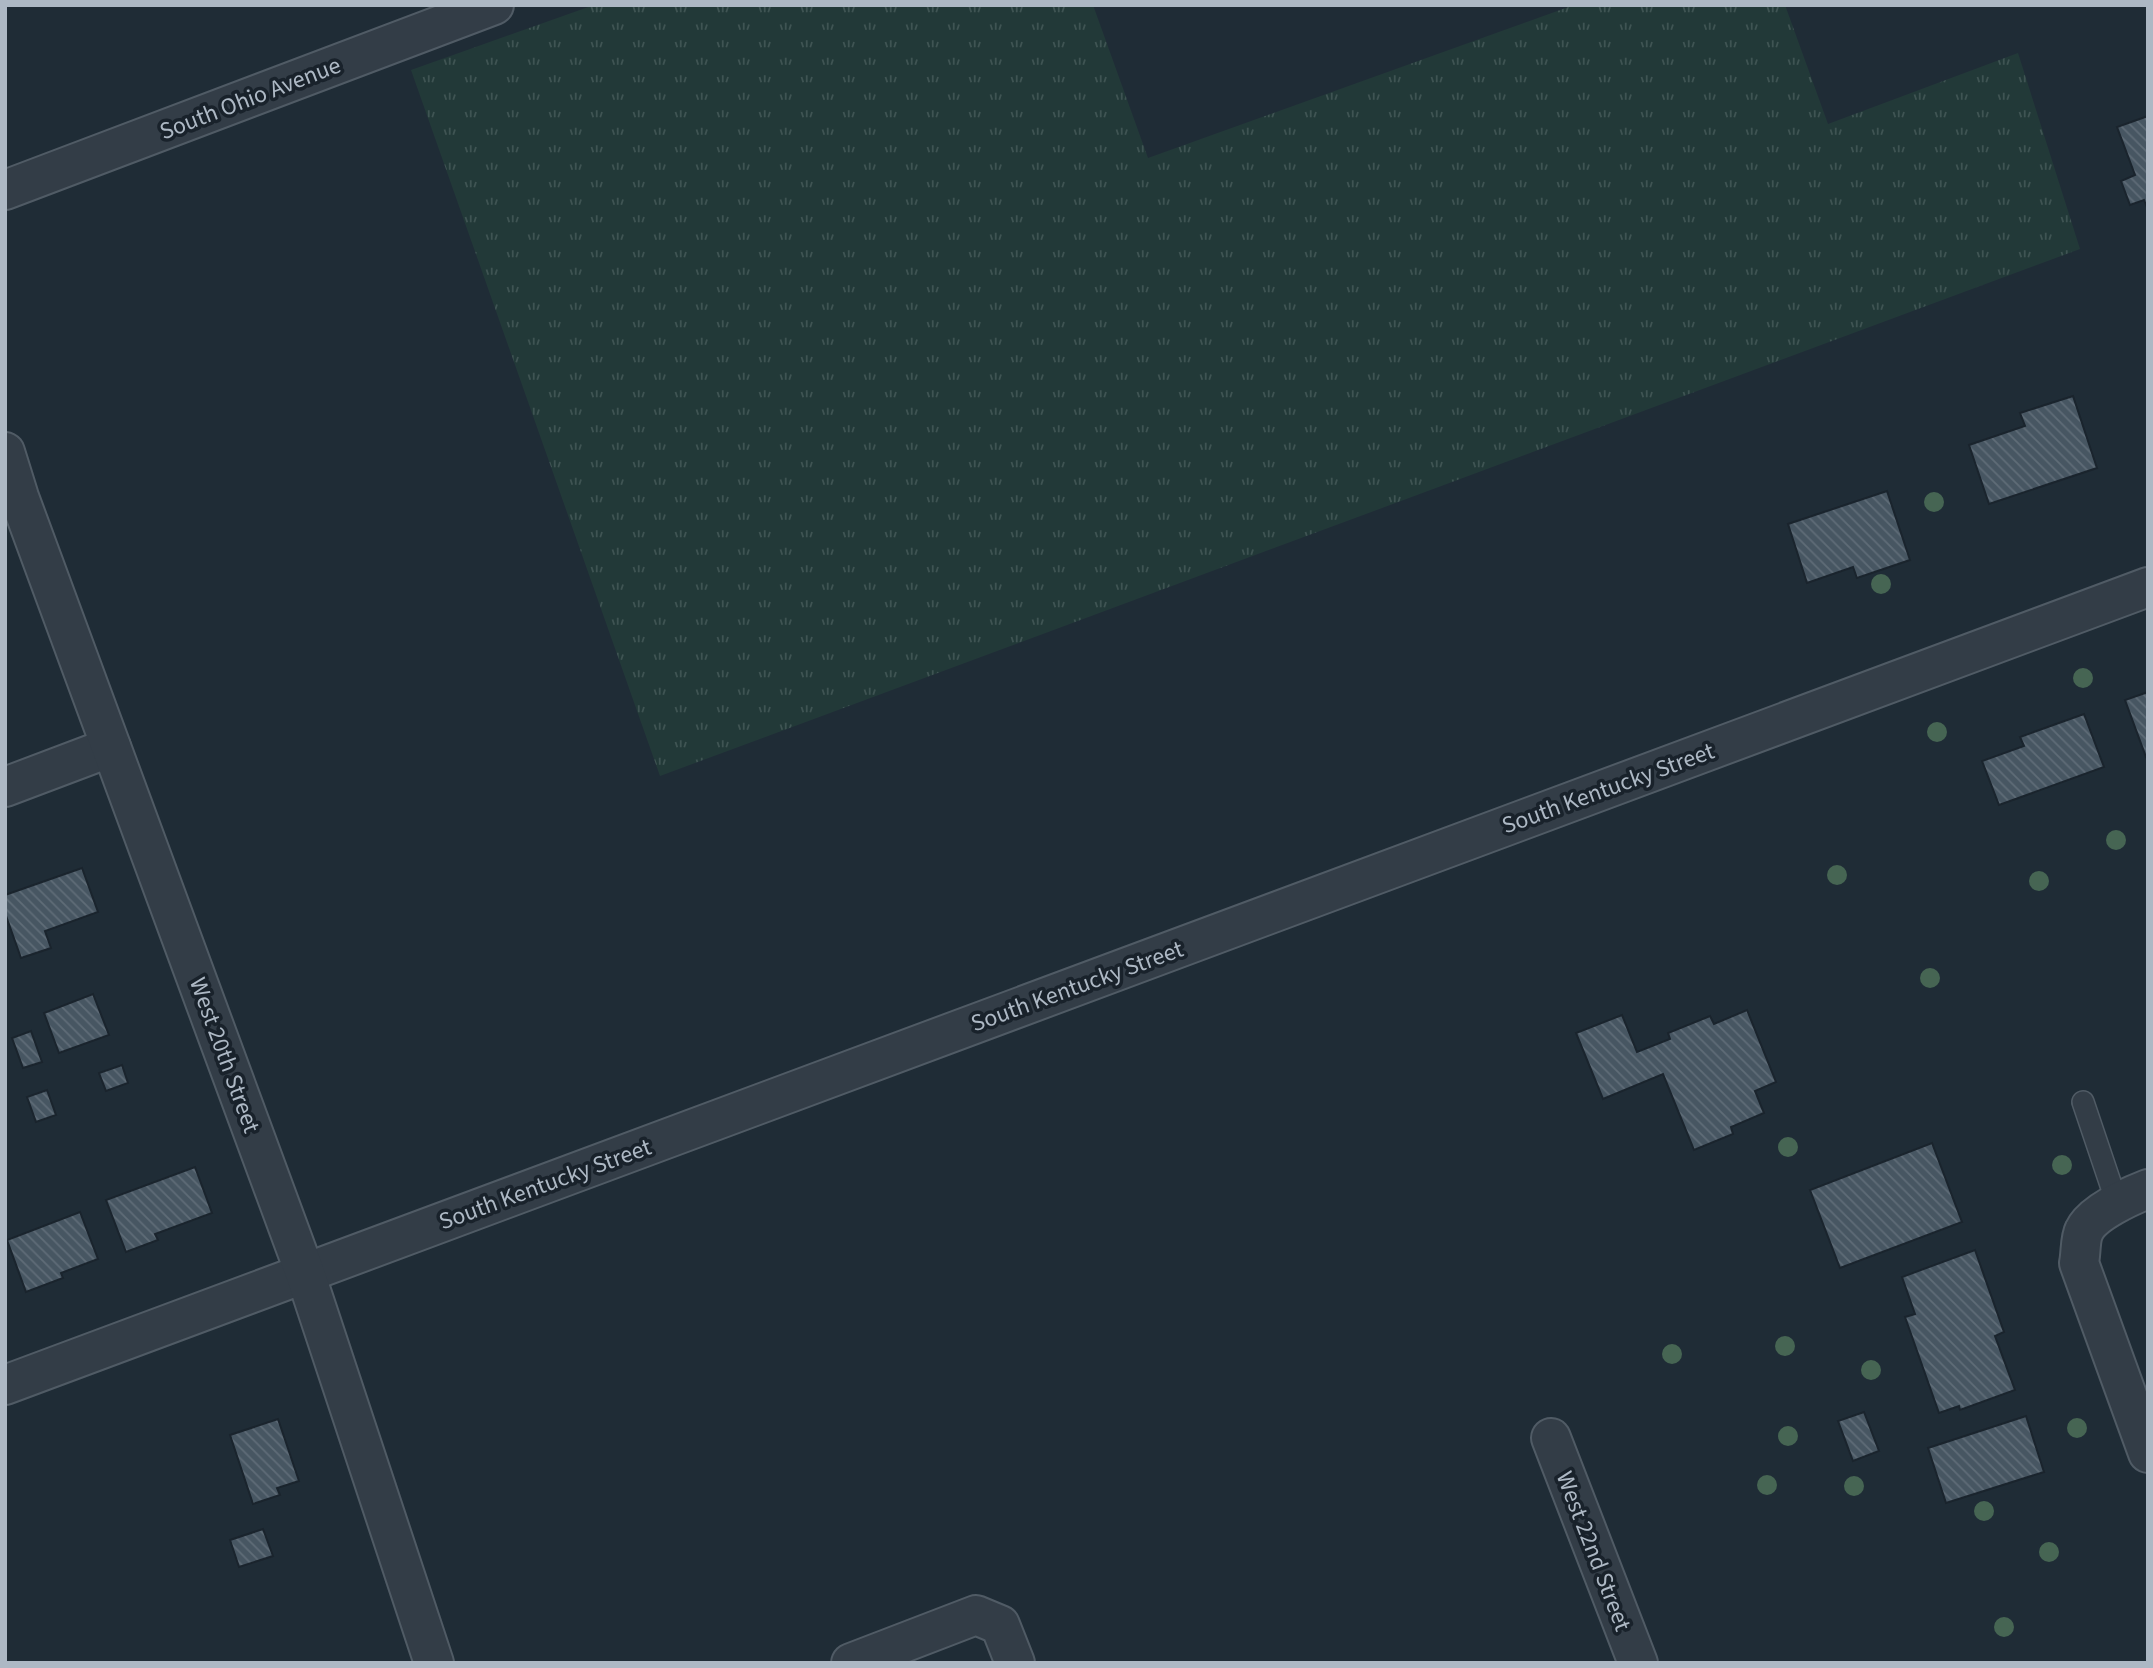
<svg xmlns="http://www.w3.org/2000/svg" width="2153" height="1668" viewBox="0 0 2153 1668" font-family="'Source Sans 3',sans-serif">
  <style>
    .grass { fill: url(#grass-tufts) }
    .building { fill: url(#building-back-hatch); stroke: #1a242d; stroke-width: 2 }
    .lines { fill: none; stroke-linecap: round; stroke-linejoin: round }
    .service-casing { stroke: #505b65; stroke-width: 24 }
    .minor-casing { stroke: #505b65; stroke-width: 42 }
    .tertiary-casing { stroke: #505b65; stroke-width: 42 }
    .service { stroke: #333d47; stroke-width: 21 }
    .minor { stroke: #333d47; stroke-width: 38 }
    .tertiary { stroke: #333d47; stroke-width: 38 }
    .tree { fill: #466553 }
    .labels { text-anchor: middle; stroke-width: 7; stroke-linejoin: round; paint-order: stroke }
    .street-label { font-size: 24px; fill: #adb8c4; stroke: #19222b }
  </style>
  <defs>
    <pattern id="grass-tufts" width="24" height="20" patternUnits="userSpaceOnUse" patternTransform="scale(1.75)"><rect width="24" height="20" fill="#223938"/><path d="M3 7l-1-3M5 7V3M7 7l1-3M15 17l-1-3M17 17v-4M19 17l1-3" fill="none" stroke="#3f5453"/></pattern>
    <pattern id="building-back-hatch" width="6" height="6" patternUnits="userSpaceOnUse" patternTransform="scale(1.75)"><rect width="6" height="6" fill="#475662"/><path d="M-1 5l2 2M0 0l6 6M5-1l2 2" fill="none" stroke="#5f6c77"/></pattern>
  </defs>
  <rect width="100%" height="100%" fill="#1f2c36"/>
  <polygon class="grass" points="594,5 1093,5 1148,158 1574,5 1785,5 1828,124 2018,53 2080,249 660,776 411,70"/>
  <g class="building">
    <polygon points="2148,116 2148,210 2144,200 2130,205 2121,181 2135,175 2117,127"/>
    <polygon points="2073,396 2097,468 1989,504 1969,445 2025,426 2020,413"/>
    <polygon points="1887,491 1910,560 1857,578 1853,567 1807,583 1788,524"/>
    <polygon points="2148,692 2148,756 2146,757 2125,700"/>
    <polygon points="2084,714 2104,767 1999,805 1982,761 2024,746 2020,737"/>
    <polygon points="82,868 98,912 45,931 51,948 21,958 5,913 5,895"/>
    <polygon points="93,994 109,1035 59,1053 44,1013"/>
    <polygon points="1747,1010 1776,1082 1755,1091 1764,1113 1731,1127 1733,1134 1694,1150 1663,1074 1603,1099 1576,1033 1622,1015 1637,1052 1670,1039 1668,1033 1710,1016 1714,1024"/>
    <polygon points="31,1031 42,1062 23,1068 12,1038"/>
    <polygon points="122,1065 128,1083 106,1091 99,1073"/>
    <polygon points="47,1090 56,1115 36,1122 27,1097"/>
    <polygon points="1932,1143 1962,1222 1840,1268 1810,1190"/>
    <polygon points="195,1167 212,1213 155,1234 158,1240 126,1252 106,1200"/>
    <polygon points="80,1212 98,1259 61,1273 63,1278 26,1292 7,1240"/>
    <polygon points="1975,1250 2004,1332 1995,1336 2015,1390 1960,1410 1959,1406 1939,1413 1905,1317 1915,1314 1902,1277"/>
    <polygon points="1864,1412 1879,1451 1853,1461 1838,1421"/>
    <polygon points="2026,1416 2044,1472 1946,1503 1928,1448"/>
    <polygon points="278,1419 299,1481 277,1488 280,1495 253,1504 230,1435"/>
    <polygon points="263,1529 273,1556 239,1567 230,1540"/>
  </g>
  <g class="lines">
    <defs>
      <polyline id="service" points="2083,1102 2117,1203"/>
      <g id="minor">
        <polyline points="5,190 494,5"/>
        <polyline points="5,787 111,747"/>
        <path d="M 2148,1189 C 2130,1196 2092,1213 2084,1231 C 2080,1239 2081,1254 2079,1263 L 2148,1453"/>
        <polyline points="5,1385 2148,587"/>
        <polyline points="1551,1438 1638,1663"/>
        <polyline points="851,1663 976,1615 1000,1625 1015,1663"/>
      </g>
      <polyline id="tertiary" points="5,452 19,497 305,1273 434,1663"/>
    </defs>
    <use href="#service" class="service-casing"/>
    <use href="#minor" class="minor-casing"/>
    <use href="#tertiary" class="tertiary-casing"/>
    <use href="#service" class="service"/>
    <use href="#minor" class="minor"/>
    <use href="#tertiary" class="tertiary"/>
  </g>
  <g class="tree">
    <circle cx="1934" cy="502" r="10"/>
    <circle cx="1881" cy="584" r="10"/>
    <circle cx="2083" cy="678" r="10"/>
    <circle cx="1937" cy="732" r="10"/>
    <circle cx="2116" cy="840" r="10"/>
    <circle cx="1837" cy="875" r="10"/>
    <circle cx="2039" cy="881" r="10"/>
    <circle cx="1930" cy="978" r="10"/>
    <circle cx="1788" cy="1147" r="10"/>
    <circle cx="2062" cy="1165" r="10"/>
    <circle cx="1785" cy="1346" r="10"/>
    <circle cx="1672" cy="1354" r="10"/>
    <circle cx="1871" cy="1370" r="10"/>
    <circle cx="2077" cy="1428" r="10"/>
    <circle cx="1788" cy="1436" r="10"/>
    <circle cx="1767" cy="1485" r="10"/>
    <circle cx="1854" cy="1486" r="10"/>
    <circle cx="1984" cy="1511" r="10"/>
    <circle cx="2049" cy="1552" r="10"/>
    <circle cx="2004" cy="1627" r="10"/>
  </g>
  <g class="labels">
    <g class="street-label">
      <text transform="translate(250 98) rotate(-21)" y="8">South Ohio Avenue</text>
      <text transform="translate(1608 788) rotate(-20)" y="8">South Kentucky Street</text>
      <text transform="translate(1077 986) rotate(-20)" y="8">South Kentucky Street</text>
      <text transform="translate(225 1055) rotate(70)" y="8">West 20th Street</text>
      <text transform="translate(545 1184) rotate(-20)" y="8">South Kentucky Street</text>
      <text transform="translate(1594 1551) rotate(69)" y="8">West 22nd Street</text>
    </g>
  </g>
  <rect width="2153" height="1668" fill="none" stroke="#adb8c4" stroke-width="14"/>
</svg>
